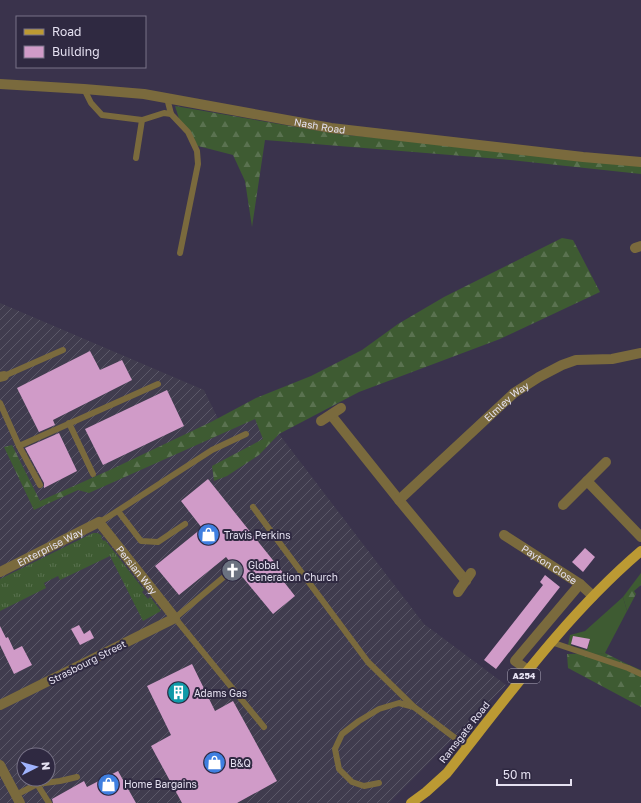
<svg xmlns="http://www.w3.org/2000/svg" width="641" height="803" viewBox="0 0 641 803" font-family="'Golos Text',sans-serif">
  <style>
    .industrial { fill: url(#industrial-furrows); fill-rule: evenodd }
    .grass { fill: url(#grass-tufts) }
    .forest { fill: url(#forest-firs) }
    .green { fill: #3e5b32; fill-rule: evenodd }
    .building { fill: #d09bc8 }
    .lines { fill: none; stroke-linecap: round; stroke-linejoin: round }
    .service { stroke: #7a6a3d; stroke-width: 6 }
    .minor { stroke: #7a6a3d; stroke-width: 10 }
    .tertiary { stroke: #7a6a3d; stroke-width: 10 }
    .primary { stroke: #bc9a33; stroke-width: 10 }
    .labels { text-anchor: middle; stroke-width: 4; stroke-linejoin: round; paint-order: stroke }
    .shield { fill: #2f2941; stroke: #aeaabc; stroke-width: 1 }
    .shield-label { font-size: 9px; font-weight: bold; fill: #e5e1f1 }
    .street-label { font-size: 10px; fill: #e5e1f1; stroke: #2f2941 }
    .poi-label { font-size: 10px; fill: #e5e1f1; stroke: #2f2941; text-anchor: start }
  </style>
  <defs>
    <pattern id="industrial-furrows" width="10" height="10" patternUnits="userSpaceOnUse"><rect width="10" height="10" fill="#403c4e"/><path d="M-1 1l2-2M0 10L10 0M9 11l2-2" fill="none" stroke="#5b5868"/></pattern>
    <pattern id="grass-tufts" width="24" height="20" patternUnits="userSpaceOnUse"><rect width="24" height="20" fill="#3e5b32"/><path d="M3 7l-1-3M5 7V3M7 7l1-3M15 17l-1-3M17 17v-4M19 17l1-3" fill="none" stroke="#5a7250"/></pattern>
    <pattern id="forest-firs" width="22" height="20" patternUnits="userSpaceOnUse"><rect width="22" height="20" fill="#3e5b32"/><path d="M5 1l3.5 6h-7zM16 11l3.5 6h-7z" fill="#5a7250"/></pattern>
  </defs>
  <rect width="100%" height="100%" fill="#3a334c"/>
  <path class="industrial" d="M 0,303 L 204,390 L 221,425 L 258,410 L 279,434 L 424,624 L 506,685 L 389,803 L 0,803 ZM 24,755 L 48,755 L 48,779 L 24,779 Z"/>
  <polygon class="grass" points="93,533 98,533 102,536 101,538 104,541 105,540 144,590 142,592 148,599 150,597 161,611 143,621 110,556 60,580 58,576 44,583 46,588 0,611 0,579"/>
  <g class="forest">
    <polygon points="175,106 337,134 481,148 641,166 641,174 500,159 265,140 252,227 245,181 233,155 198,146 182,128"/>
    <polygon points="562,238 573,240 600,292 500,339 359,392 279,434 259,455 227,476 214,481 212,466 263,439 255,419 89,493 78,490 34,510 4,447 12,445 40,501 112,469 211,422 256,398 311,376 362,350 398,324 444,297"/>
    <polygon points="641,573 641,585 634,591 636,594 627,611 623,597"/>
    <polygon points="605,653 627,664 641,670 641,707 568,668 567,654"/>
  </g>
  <path class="green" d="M 623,597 L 627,611 L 605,653 L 595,654 L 567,650 L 570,635 L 585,631 ZM 573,637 L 590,640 L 587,650 L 571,646 Z"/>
  <g class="building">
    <polygon points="90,351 100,370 122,360 132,380 53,420 55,425 39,432 17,388"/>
    <polygon points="167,390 184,426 103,465 85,429"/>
    <polygon points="59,433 77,471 44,488 44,483 25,448"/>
    <polygon points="208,479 288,579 284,582 295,596 273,614 226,557 179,595 155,566 202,528 181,501"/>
    <polygon points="585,548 595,557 583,572 572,562"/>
    <polygon points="545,575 560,587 496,669 484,660 543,585 540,582"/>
    <polygon points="79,625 84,634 90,630 94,638 80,645 71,629"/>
    <polygon points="0,626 6,638 8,637 14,650 22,646 32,665 14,674 0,645"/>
    <polygon points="573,636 590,639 587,649 571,644"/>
    <polygon points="192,664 215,711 233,701 277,781 237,803 182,803 151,746 171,735 147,686"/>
    <polygon points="118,771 136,803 53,803 52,799 84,781 87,787"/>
  </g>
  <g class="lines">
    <g class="service">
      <polyline points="84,89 91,103 102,115 142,120"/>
      <polyline points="167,98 171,114 188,132 197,151 198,164 180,253"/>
      <polyline points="136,158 142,120 164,113 171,114"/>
      <polyline points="4,376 63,350"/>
      <polyline points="0,403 19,446 158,384"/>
      <polyline points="69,423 93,474"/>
      <polyline points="19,446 40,485"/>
      <polyline points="253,507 368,662 414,707"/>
      <polyline points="118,511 141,541 158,542 185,524"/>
      <polyline points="99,522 105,519 212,450 246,434"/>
      <polyline points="225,576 175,618 264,727"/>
      <polyline points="551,642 628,668 641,674"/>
      <polyline points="379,783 364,786 352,782 339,769 335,749 342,734 359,721 379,709 399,703 414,707 467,747"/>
      <polyline points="37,784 49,803"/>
      <polyline points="16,795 37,784 60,781 77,777"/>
    </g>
    <g class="minor">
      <polyline points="635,248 641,246"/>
      <polyline points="0,377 4,376"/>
      <polyline points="331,415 399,500 466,581"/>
      <polyline points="321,421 341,408"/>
      <polyline points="587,481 641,537"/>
      <path id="s1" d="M 399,500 L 514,393 L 539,377 L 562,365 L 576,360 L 612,359 L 641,353"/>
      <polyline points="563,505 606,462"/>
      <path id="s2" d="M 504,535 L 580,584 L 593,596"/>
      <path id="s3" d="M 0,572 L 99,522 L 175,618 L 0,705"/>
      <polyline points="458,592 471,573"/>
      <polyline points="528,670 515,661 580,584"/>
      <polyline points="0,765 20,803"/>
    </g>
    <path class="tertiary" id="s4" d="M 0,84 L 84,89 L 144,94 L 331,128 L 583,157 L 641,162"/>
    <path class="primary" d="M 411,803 L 426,792 L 447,773 C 508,696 566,615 641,551"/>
  </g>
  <defs>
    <symbol id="shop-disc" viewBox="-11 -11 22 22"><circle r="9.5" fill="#3f7fe0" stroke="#2f2941"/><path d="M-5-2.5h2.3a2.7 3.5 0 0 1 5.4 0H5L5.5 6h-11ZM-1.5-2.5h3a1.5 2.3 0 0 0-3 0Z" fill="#fff"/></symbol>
    <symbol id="church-disc" viewBox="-11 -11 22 22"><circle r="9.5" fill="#6b7280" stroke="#2f2941"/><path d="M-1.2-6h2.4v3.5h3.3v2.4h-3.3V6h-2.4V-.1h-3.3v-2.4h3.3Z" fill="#fff"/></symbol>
    <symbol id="building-disc" viewBox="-11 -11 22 22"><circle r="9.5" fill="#0f9aa8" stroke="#2f2941"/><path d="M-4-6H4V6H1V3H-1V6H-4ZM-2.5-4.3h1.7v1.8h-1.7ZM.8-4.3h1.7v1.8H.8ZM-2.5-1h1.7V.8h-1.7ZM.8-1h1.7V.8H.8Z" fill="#fff"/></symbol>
  </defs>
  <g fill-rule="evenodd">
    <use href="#shop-disc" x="196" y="522" width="25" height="25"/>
    <use href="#church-disc" x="220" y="558" width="25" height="25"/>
    <use href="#building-disc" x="166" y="680" width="25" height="25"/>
    <use href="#shop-disc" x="202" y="750" width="25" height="25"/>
    <use href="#shop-disc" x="96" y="772" width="25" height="25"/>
  </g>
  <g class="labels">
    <rect class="shield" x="508" y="669" width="32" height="14" rx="3"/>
    <g class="shield-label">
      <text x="524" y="679">A254</text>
    </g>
    <g class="street-label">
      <text dy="4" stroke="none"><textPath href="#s4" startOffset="323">Nash Road</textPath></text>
      <text dy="4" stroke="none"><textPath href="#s1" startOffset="146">Elmley Way</textPath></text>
      <text dy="4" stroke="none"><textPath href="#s3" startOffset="56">Enterprise Way</textPath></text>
      <text dy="4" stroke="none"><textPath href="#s2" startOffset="54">Payton Close</textPath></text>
      <text dy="4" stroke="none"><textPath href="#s3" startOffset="172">Persian Way</textPath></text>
      <text transform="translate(87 662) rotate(-27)" y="4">Strasbourg Street</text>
      <text transform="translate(464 732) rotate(-52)" y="4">Ramsgate Road</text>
    </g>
    <g class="poi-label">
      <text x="224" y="539">Travis Perkins</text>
      <text x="248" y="569">Global<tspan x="248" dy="12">Generation Church</tspan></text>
      <text x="194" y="697">Adams Gas</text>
      <text x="230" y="767">B&amp;Q</text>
      <text x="124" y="788">Home Bargains</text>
    </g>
  </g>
  <rect x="16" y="16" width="130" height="52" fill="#2f2941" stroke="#787387"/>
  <rect x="24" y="29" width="20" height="6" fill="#bc9a33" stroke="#787387"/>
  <text x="52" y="36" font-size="12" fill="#e5e1f1">Road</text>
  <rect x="24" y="46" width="20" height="12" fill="#d09bc8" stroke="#787387"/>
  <text x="52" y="56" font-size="12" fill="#e5e1f1">Building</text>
  <g transform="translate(36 767) rotate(84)"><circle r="19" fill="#2f2941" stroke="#787387"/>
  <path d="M0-3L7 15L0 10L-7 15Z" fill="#a0b3fd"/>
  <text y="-6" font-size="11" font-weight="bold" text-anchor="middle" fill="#e5e1f1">N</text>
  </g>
  <path d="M497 779v6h74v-6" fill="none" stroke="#e5e1f1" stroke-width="2"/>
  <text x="503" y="779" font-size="12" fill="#e5e1f1" stroke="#2f2941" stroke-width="3" paint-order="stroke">50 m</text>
</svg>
